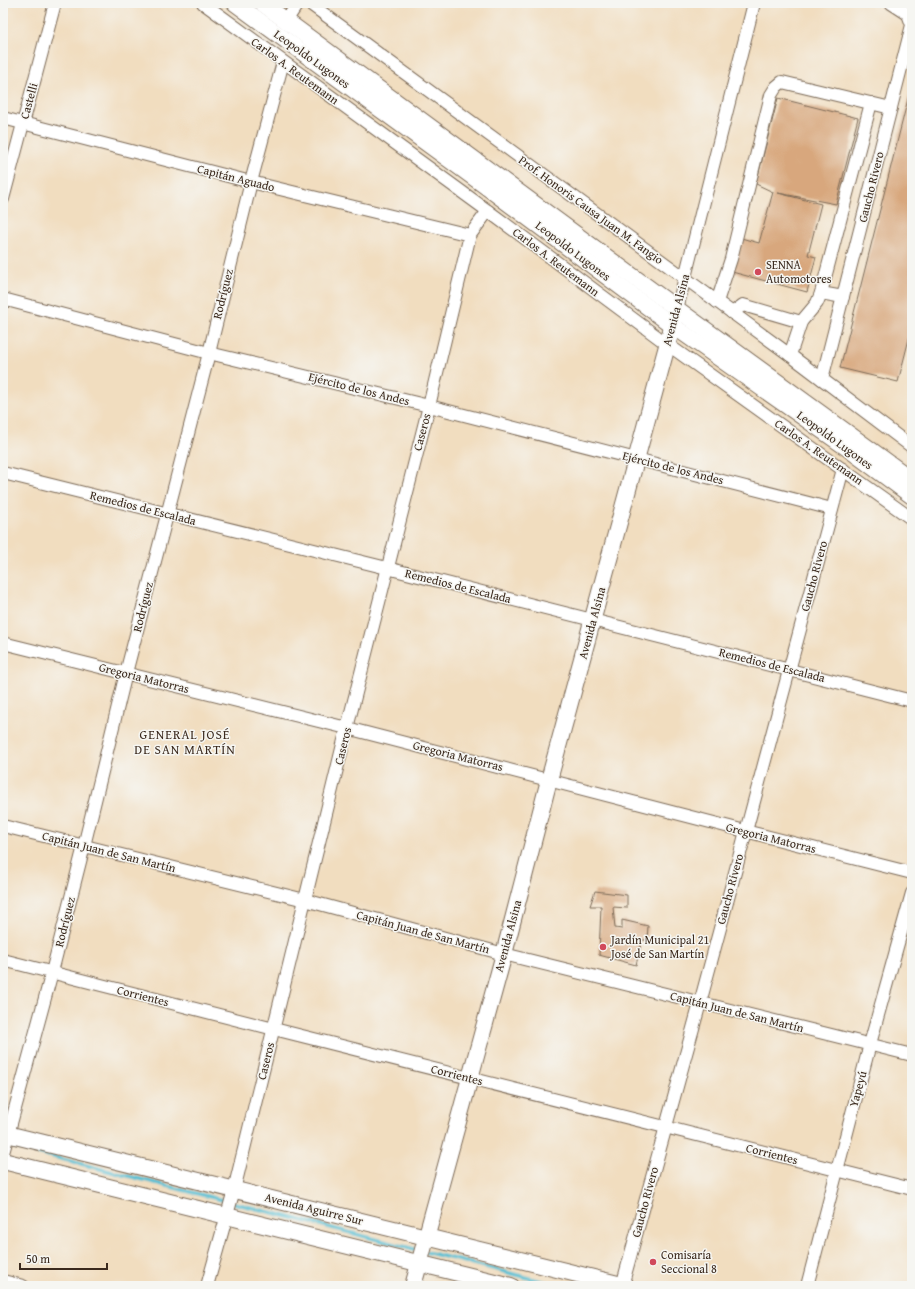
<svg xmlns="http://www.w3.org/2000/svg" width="915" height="1289" viewBox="0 0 915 1289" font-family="'Gentium Book Plus',serif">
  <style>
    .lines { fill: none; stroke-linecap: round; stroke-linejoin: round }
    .stream { stroke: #57bfd4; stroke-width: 3.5 }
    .building { fill: #d8a77d }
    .minor-casing { stroke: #7b6956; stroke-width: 14 }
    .major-casing { stroke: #7b6956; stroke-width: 18 }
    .minor { stroke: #fff; stroke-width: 12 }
    .major { stroke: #fff; stroke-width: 16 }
    .poi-dot { fill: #d1495b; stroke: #f6f6f2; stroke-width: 1.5 }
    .labels { text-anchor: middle; stroke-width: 3; stroke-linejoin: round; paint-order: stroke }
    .street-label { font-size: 12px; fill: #3b2a1e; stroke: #f6f6f2 }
    .poi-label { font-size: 12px; fill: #3b2a1e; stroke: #f6f6f2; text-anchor: start }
    .neighbourhood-label { font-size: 13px; letter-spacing: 1px; fill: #3b2a1e; stroke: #f6f6f2 }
  </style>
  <rect width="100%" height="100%" fill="#f6f6f2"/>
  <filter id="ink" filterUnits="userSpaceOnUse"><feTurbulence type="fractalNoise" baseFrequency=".025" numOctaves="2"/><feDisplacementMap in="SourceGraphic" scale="8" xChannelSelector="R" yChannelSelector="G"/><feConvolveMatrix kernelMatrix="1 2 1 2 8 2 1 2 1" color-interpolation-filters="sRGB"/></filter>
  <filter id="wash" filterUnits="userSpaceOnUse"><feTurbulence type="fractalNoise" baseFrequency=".012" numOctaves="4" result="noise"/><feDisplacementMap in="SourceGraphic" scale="16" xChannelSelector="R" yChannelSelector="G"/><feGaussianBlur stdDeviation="0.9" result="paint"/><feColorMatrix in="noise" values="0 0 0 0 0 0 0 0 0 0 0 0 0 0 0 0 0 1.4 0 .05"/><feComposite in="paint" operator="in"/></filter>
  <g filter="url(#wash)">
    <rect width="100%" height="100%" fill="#f1ddbf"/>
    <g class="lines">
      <g class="stream">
        <polyline points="7,1145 418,1250"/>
        <polyline points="426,1252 561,1286"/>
      </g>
    </g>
    <g id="blocks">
      <g class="building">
        <polygon points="911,87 912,327 898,382 840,368"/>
        <polygon points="778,98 858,118 836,204 778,193 821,204 808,255 816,257 807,292 732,272 741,238 759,243 773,192 756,184"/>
        <polygon points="595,891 627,895 627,908 613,907 615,928 622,929 622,920 648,926 647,940 642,940 636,965 599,955 601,906 590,906"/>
      </g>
    </g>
  </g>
  <g filter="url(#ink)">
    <use href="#blocks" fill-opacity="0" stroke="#7b6956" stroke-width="1"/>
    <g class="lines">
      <defs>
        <g id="minor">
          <polyline points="203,3 488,211 667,344 912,519"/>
          <polyline points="309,3 790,355 912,447"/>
          <polyline points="286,21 298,3"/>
          <polyline points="3,118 251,182 470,235"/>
          <polyline points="3,199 55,3"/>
          <polyline points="821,293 843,297"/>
          <polyline points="3,299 209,353 429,406 832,509"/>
          <polyline points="717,302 731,259 771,95 776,87 782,82 891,108"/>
          <polyline points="677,309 754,3"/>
          <polyline points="732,313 743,305 801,322"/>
          <polyline points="790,355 801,322 817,303 821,293 871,103"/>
          <polyline points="822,379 912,25 908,14 891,3"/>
          <polyline points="3,473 387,568 912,701"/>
          <polyline points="3,643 347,728 745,831 912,873"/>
          <polyline points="3,826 305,900 504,954 912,1055"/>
          <polyline points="3,960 274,1029 912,1189"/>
          <polyline points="3,1153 52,972 84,846 126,673 209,353 251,182 283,62"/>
          <polyline points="3,1281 23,1286"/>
          <polyline points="207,1286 234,1190 347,728 429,406 470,235 488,211"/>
          <polyline points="622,1286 700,1003 843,469"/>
          <polyline points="807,1286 870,1044 912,893"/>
        </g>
        <g id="major">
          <polyline points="235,3 484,185 672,325 850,450 912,496"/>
          <polyline points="262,3 677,309 912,480"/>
          <polyline points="3,1133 626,1286"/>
          <polyline points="3,1161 511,1286"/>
          <polyline points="413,1286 504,954 549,780 677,309"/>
        </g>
      </defs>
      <use href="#minor" class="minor-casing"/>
      <use href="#major" class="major-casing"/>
      <use href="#minor" class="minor"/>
      <use href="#major" class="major"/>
    </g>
  </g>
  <g class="poi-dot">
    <circle cx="758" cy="272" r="4"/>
    <circle cx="603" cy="947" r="4"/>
    <circle cx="653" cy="1262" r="4"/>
  </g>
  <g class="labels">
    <g class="street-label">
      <text transform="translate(312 59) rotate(36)" y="4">Leopoldo Lugones</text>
      <text transform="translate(295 71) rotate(36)" y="4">Carlos A. Reutemann</text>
      <text transform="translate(29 101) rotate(-75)" y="4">Castelli</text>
      <text transform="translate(236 178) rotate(14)" y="4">Capitán Aguado</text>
      <text transform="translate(871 187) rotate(-76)" y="4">Gaucho Rivero</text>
      <text transform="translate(591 210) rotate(36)" y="4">Prof. Honoris Causa Juan M. Fangio</text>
      <text transform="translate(573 251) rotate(37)" y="4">Leopoldo Lugones</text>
      <text transform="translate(556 262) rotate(37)" y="4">Carlos A. Reutemann</text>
      <text transform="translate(223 294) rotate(-76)" y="4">Rodríguez</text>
      <text transform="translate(676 310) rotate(-75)" y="4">Avenida Alsina</text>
      <text transform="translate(359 389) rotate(14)" y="4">Ejército de los Andes</text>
      <text transform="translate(422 432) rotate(-75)" y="4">Caseros</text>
      <text transform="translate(835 440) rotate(36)" y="4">Leopoldo Lugones</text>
      <text transform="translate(819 452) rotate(35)" y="4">Carlos A. Reutemann</text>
      <text transform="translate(673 468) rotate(14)" y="4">Ejército de los Andes</text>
      <text transform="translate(143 508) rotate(14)" y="4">Remedios de Escalada</text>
      <text transform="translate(814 576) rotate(-75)" y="4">Gaucho Rivero</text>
      <text transform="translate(458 586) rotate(14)" y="4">Remedios de Escalada</text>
      <text transform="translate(143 607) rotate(-76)" y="4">Rodríguez</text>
      <text transform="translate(592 623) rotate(-75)" y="4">Avenida Alsina</text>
      <text transform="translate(772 665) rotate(14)" y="4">Remedios de Escalada</text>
      <text transform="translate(144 678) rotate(14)" y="4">Gregoria Matorras</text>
      <text transform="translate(343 746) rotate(-76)" y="4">Caseros</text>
      <text transform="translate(458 756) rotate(14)" y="4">Gregoria Matorras</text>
      <text transform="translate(771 838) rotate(14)" y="4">Gregoria Matorras</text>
      <text transform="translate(109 852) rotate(14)" y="4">Capitán Juan de San Martín</text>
      <text transform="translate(730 889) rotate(-75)" y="4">Gaucho Rivero</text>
      <text transform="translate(65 922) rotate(-76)" y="4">Rodríguez</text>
      <text transform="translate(423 932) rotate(15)" y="4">Capitán Juan de San Martín</text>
      <text transform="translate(508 936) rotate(-75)" y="4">Avenida Alsina</text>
      <text transform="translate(143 996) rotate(14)" y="4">Corrientes</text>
      <text transform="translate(737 1012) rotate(14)" y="4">Capitán Juan de San Martín</text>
      <text transform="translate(266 1061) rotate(-76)" y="4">Caseros</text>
      <text transform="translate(457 1075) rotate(14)" y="4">Corrientes</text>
      <text transform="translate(858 1089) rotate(-75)" y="4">Yapeyú</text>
      <text transform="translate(772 1154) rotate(14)" y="4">Corrientes</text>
      <text transform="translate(645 1202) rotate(-75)" y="4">Gaucho Rivero</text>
      <text transform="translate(314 1209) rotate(14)" y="4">Avenida Aguirre Sur</text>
    </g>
    <g class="poi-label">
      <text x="766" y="269">SENNA<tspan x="766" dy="14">Automotores</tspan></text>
      <text x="611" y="944">Jardín Municipal 21<tspan x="611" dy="14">José de San Martín</tspan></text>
      <text x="661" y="1259">Comisaría<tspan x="661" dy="14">Seccional 8</tspan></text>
    </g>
    <g class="neighbourhood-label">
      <text x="185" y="739">GENERAL JOSÉ<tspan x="185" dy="15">DE SAN MARTÍN</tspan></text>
    </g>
  </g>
  <rect width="915" height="1289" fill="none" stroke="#f6f6f2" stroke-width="16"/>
  <path d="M20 1263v6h87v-6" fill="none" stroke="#3b2a1e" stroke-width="2"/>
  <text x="26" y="1263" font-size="12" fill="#3b2a1e" stroke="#f6f6f2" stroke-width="3" paint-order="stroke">50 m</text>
</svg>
